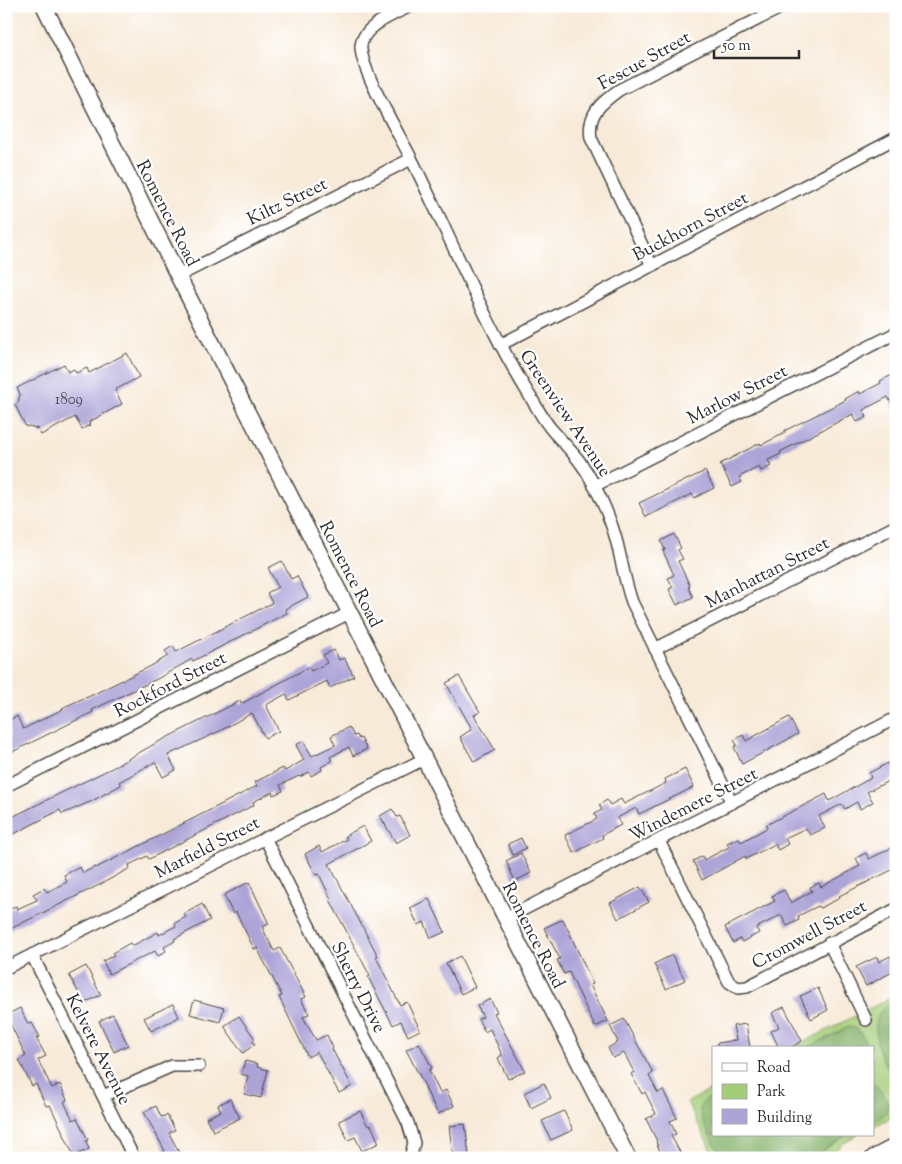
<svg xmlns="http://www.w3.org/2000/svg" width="902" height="1164" viewBox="0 0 902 1164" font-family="'Sorts Mill Goudy',serif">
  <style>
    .green { fill: #a4cd78; stroke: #687c52 }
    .forest { fill: #83b068; stroke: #576e4a }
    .building { fill: #aca3d7 }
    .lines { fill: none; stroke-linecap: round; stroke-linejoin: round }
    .street-casing { stroke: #4a4845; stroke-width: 14 }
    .secondary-casing { stroke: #4a4845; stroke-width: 18 }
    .street { stroke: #fff; stroke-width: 11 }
    .secondary { stroke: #fff; stroke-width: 15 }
    .labels { text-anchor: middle; stroke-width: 4.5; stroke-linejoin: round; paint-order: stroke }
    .number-label { font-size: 15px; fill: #4b4956 }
    .street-label { font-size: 18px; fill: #2b2b2b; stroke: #fff }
  </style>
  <rect width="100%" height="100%" fill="#fff"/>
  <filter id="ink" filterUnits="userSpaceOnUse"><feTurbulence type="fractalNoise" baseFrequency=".02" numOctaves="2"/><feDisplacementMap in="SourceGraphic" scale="10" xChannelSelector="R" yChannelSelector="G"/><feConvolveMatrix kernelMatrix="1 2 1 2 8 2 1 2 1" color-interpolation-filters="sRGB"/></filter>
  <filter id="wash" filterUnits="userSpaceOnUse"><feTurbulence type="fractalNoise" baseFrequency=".0096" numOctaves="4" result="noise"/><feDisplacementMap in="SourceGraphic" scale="20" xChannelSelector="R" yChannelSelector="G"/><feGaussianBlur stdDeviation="1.12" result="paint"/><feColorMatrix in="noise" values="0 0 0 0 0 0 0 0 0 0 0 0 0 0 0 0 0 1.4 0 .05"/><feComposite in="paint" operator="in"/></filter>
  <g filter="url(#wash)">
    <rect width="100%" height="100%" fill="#f8ead8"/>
    <g class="green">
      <polygon points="896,995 896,1115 873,1127 873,1048 792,1048"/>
      <polygon points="713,1089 713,1135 858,1135 844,1143 829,1158 715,1158 687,1102"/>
    </g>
    <g class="forest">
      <path d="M 896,1001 L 896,1077 C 880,1067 870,1027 880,1012 C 883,1006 890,1004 896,1001 Z"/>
      <path d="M 848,1027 C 860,1027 864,1037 866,1048 L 807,1048 Z"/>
      <path d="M 873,1083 C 888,1098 898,1109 873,1122 Z"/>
      <path d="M 713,1095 L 713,1135 L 847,1135 L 825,1149 L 816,1158 L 720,1158 L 719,1152 C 714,1142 700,1122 700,1110 C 700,1103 707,1099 713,1095 Z"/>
    </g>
    <g id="blocks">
      <g class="building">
        <polygon points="127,353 139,377 115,390 122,404 89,422 90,425 82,429 75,417 41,435 38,429 29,426 26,427 15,405 18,403 20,394 17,388 64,364 68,372 74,369 76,373 87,368 89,373"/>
        <polygon points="896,373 896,412 888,397 863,410 867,417 857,422 853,414 780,452 781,454 768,460 771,466 761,471 759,467 739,477 742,482 732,487 720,464 760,443 761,445 785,433 784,431 846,400 845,399 859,391 860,394 881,383 880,381"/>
        <polygon points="705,471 714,488 694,498 692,494 646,517 639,503"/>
        <polygon points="674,534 681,548 678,550 683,559 678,561 690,586 688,587 693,597 677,605 669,589 673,587 668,578 674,575 663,551 665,550 661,541"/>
        <polygon points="282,561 291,579 297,576 308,597 285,609 287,613 193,661 192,659 157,679 92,710 93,712 6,755 6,738 10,736 6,728 6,722 17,716 23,729 63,709 62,708 86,697 86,698 151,666 168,656 165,651 173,646 176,652 272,603 267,593 278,587 268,568"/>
        <polygon points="334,650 339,660 344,658 354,676 330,688 327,681 289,700 286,694 266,705 279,731 265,738 252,713 218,732 168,755 176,770 163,777 155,762 119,782 121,785 92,801 62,814 60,810 6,838 6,820 112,768 158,742 240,701 241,704 309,667 311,671 327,663 323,655"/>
        <polygon points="459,676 480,712 474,715 495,750 474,762 460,737 472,729 446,683"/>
        <polygon points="789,717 798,734 742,764 734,747 737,745 734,740 743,735 746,741"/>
        <polygon points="349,727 354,736 357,735 359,739 361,738 367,749 353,756 349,747 330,757 332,761 321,767 322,770 311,776 309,772 300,777 299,776 280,785 283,791 273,795 272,792 253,802 254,805 149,859 147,856 129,865 130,868 103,883 6,931 6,911 16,906 17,909 37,900 33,894 44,888 47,892 67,882 64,875 80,867 83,873 95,867 96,868 218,806 257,786 255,782 283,768 285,771 304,760 296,745 303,741 312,756 335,745 331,736"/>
        <polygon points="896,762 896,777 867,792 873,802 860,809 857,802 845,809 842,804 819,816 825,828 810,835 806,828 785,838 788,844 778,850 775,844 746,859 745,856 702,880 693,861 703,856 704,860 729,847 727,843 739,838 741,842 767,828 766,825 826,794 829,801 871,778 869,773 888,763 889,766"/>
        <polygon points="685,769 694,787 639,814 636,808 617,818 621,825 602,835 603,838 574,853 565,835 597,819 594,814 602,810 599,805 607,800 610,805 621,799 624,804 666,783 665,779"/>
        <polygon points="392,809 397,817 400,816 410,835 396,843 380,816"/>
        <polygon points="363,826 371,841 329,864 378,956 376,957 400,1005 407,1002 420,1030 408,1036 401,1021 393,1025 368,977 370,976 330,900 331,899 319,874 316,875 305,854 319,846 322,852 347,839 345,836"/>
        <polygon points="521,838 526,848 513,855 508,844"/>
        <polygon points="896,846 896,868 839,896 840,898 820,908 818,906 798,916 799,920 787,926 781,915 756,928 759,933 742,942 740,939 733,943 725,927 775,901 772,896 784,890 791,903 812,891 810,887 819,883 821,887 860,866 856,858 866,853 869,859"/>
        <polygon points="521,853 531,873 515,881 506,861"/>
        <polygon points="249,882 269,924 262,927 274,951 280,948 306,997 301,999 309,1014 303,1017 316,1040 327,1035 333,1048 332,1049 352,1086 339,1093 317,1052 308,1057 279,997 282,996 257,948 254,949 236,912 233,914 224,895"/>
        <polygon points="640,887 649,902 618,919 610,903"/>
        <polygon points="429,899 445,932 431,938 424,922 418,925 410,908"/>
        <polygon points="202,904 210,920 174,939 175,941 164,947 166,951 158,956 155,951 109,974 103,961 114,955 112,953 130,943 132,946 158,932 159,935 176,926 175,923 186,917 184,914"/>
        <polygon points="563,919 593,984 590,985 608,1021 595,1027 569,972 564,974 557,960 560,959 544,928"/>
        <polygon points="672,955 685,980 666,989 654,964"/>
        <polygon points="460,956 475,987 461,994 446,963"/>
        <polygon points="890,956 896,967 896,970 866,986 856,967 877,957 879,962"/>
        <polygon points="86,966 101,995 84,1003 69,975"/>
        <polygon points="818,988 828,1010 811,1019 800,996"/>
        <polygon points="490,999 497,1012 494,1013 525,1071 508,1079 498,1058 502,1055 490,1029 485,1032 478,1019 483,1017 477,1006"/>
        <polygon points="194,1000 224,1008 220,1022 190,1014"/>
        <polygon points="173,1004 179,1017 151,1031 144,1018"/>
        <polygon points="784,1007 802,1041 790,1048 779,1048 771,1031 779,1027 772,1013"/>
        <polygon points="20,1008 28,1024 32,1023 40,1037 36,1038 46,1056 38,1060 52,1088 60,1084 67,1100 64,1102 73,1120 77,1118 88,1140 86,1141 89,1149 74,1156 50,1105 46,1106 36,1084 32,1086 19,1060 26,1056 6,1015"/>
        <polygon points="113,1014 128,1045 114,1052 99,1021"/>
        <polygon points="239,1016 255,1039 252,1041 255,1044 243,1053 224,1026"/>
        <polygon points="624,1019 653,1073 649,1076 658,1093 663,1090 677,1118 670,1121 676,1134 671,1136 681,1154 673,1158 663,1158 656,1142 657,1141 646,1119 656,1114 645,1092 642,1094 631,1074 634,1072 624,1053 613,1058 608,1048 618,1042 610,1026"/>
        <polygon points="746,1024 750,1048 718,1048 717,1043 736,1040 733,1026"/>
        <polygon points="419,1043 432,1068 429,1070 440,1093 446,1090 454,1106 438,1114 425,1088 426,1088 406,1050"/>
        <polygon points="245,1061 258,1064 257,1067 268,1070 261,1098 244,1094 248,1076 241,1074"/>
        <polygon points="544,1083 551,1098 531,1108 524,1093"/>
        <polygon points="230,1099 240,1118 213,1131 206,1118 221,1111 218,1105"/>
        <polygon points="156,1106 161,1117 167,1115 175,1130 169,1133 182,1158 153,1158 165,1151 144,1112"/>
        <polygon points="360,1111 368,1126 371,1125 379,1143 362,1151 355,1137 348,1140 339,1121"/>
        <polygon points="564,1111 573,1130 551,1140 542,1121"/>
        <polygon points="465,1124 469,1155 453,1157 449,1126"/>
      </g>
    </g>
  </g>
  <g filter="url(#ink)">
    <use href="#blocks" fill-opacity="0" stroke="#4a4845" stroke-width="1"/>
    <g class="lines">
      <defs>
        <g id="street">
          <path d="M 410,6 C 395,14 363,26 361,45 C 359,68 399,134 411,158 C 451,238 484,322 531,398 C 538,409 544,421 552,430 C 568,448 582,461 593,483 C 603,502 612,523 617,543 C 622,563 625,582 632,602 L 732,803"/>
          <path d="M 652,266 L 591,138 C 587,114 601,103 619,90 L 784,6"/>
          <polyline points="178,276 411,159"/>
          <polyline points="500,345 896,138"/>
          <polyline points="594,486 896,333"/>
          <polyline points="655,649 896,526"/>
          <polyline points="6,786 349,613"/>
          <polyline points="265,838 408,1123 414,1143 410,1158"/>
          <polyline points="659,841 729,982 738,988 747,987 896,909"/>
          <polyline points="505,919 896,718"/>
          <polyline points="829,943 866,1020"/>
          <polyline points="32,955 134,1158"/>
          <polyline points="6,968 424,759"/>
          <polyline points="103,1096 172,1066 199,1066"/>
        </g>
        <g id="secondary">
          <polyline points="44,6 178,276 628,1158"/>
          <polyline points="873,1158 896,1146"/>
        </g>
      </defs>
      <use href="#street" class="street-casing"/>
      <use href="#secondary" class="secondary-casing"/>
      <use href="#street" class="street"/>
      <use href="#secondary" class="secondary"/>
    </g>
  </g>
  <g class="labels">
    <g class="number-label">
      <text x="69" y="404">1809</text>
    </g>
    <g class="street-label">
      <text transform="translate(644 60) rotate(-29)" y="6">Fescue Street</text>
      <text transform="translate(287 201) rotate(-26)" y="6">Kiltz Street</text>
      <text transform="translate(168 213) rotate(63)" y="6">Romence Road</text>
      <text transform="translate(690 226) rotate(-28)" y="6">Buckhorn Street</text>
      <text transform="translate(737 394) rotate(-27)" y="6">Marlow Street</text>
      <text transform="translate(566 413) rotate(56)" y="6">Greenview Avenue</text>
      <text transform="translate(767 572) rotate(-27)" y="6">Manhattan Street</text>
      <text transform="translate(351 574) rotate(63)" y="6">Romence Road</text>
      <text transform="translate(170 684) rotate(-27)" y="6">Rockford Street</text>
      <text transform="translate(693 804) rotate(-27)" y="6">Windemere Street</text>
      <text transform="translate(207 847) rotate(-27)" y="6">Marfield Street</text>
      <text transform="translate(809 934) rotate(-28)" y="6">Cromwell Street</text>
      <text transform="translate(534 935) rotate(63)" y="6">Romence Road</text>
      <text transform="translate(359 987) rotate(63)" y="6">Sherry Drive</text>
      <text transform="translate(99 1049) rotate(63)" y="6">Kelvere Avenue</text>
    </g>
  </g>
  <rect width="902" height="1164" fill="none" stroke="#fff" stroke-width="25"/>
  <rect x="712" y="1046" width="162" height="90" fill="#ffffff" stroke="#aaaaaa"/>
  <rect x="722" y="1063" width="25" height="8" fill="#ffffff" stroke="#aaaaaa"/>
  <text x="757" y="1072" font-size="15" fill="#2b2b2b">Road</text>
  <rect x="722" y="1084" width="25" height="15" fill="#a4cd78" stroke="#aaaaaa"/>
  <text x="757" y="1096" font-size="15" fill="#2b2b2b">Park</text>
  <rect x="722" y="1109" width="25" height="15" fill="#aca3d7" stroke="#aaaaaa"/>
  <text x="757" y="1122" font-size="15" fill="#2b2b2b">Building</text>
  <path d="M714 50v8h85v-8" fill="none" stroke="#2b2b2b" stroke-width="2.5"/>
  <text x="722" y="50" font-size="15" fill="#2b2b2b" stroke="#ffffff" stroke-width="4" paint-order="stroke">50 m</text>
</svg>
